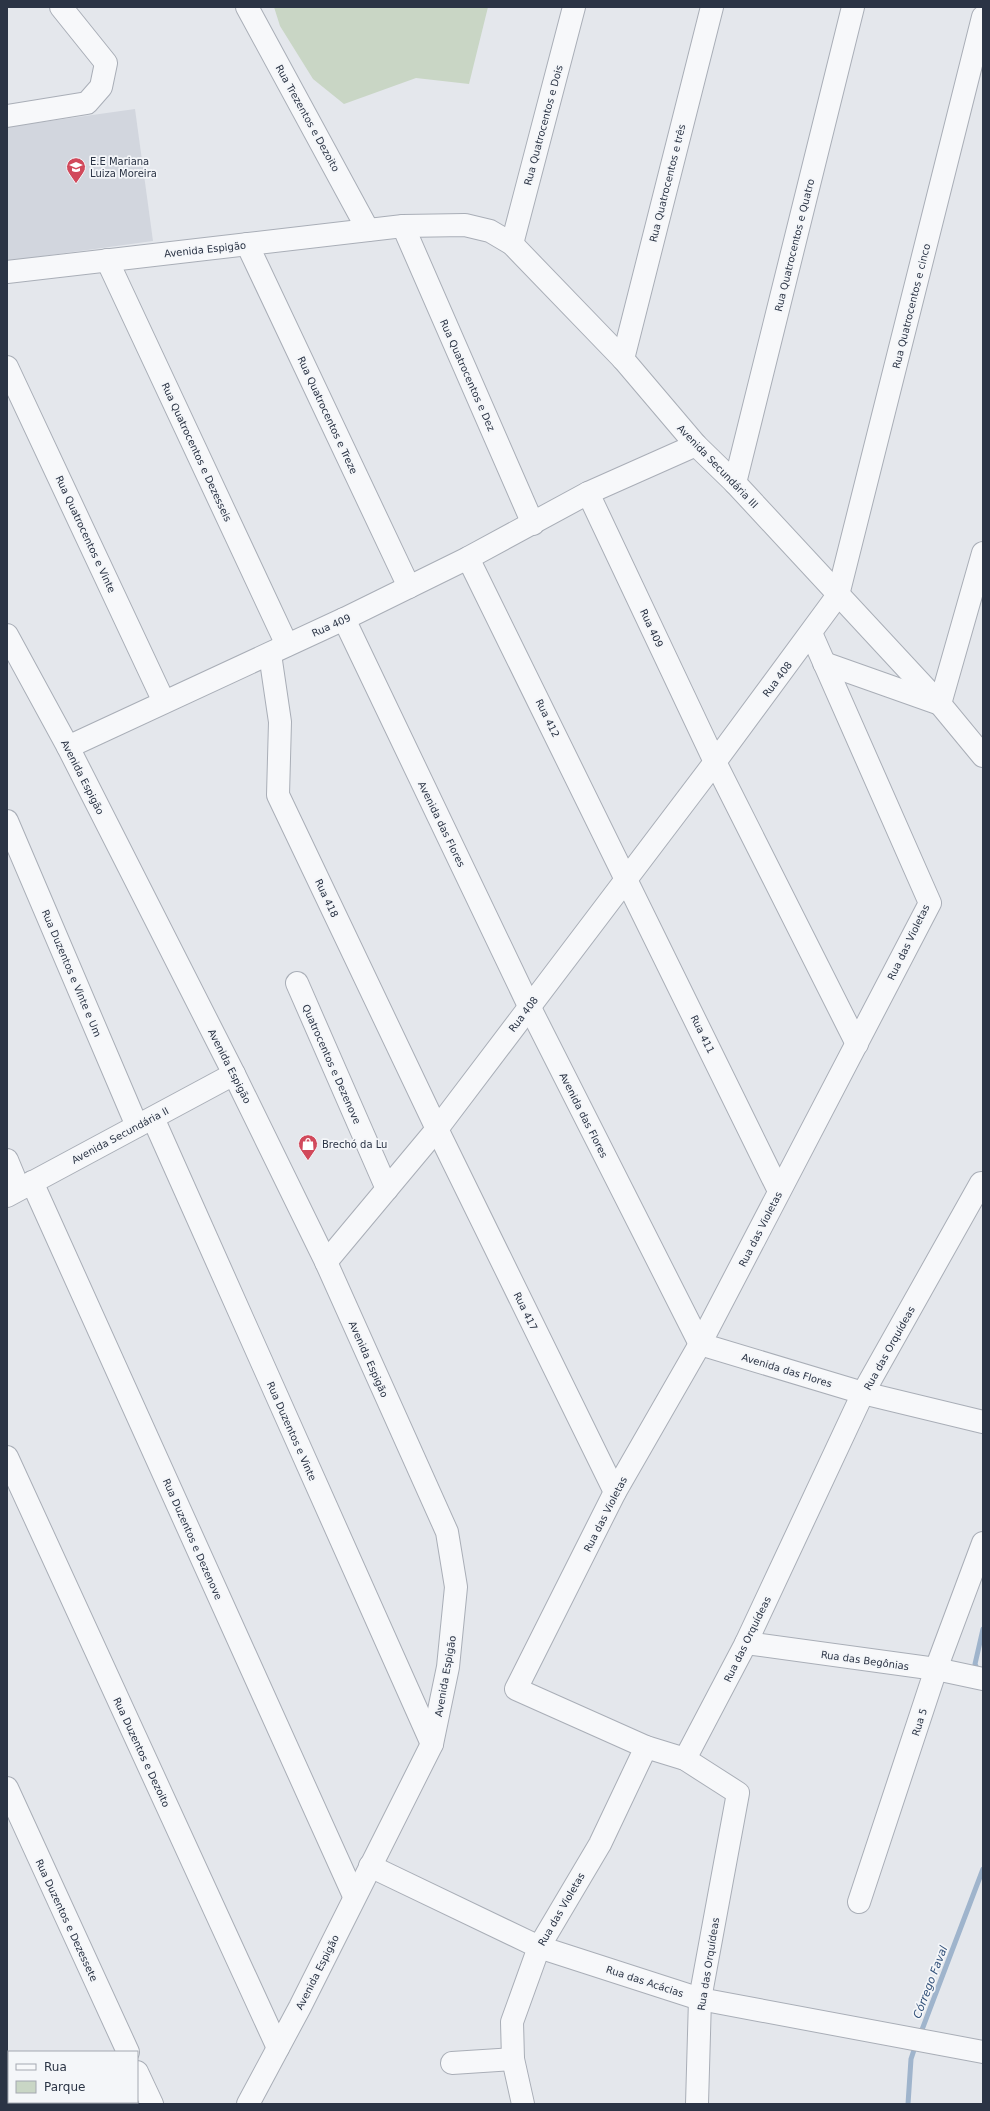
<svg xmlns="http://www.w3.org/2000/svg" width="990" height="2111" viewBox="0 0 990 2111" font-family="'DejaVu Sans',sans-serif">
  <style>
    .built { fill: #d2d6de }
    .green { fill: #c9d6c5 }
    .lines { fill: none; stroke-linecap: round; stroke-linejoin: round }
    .stream { stroke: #9fb4cc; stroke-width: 5 }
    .minor-casing { stroke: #a9aeb7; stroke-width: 24 }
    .minor { stroke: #f7f8fa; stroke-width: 22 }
    .labels { text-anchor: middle; stroke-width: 3.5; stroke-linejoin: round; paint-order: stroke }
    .street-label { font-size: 10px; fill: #2b3445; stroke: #f4f6f9 }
    .poi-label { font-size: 10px; fill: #2b3445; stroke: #f4f6f9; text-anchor: start }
    .water-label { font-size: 11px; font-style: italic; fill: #34527a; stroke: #f4f6f9 }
  </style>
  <rect width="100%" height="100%" fill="#e4e7ec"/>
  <polygon class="built" points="135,109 153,241 7,261 7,127"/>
  <polygon class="green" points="274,7 488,7 469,84 416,78 344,104 313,79 280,26"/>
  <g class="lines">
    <g class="stream">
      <polyline points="978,1671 975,1664 983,1629"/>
      <polyline points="920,2035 983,1869"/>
      <polyline points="908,2104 911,2059 916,2044"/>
    </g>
    <defs>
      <g id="minor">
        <polyline points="247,7 368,230"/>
        <polyline points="7,116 87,103 101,87 106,63 61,7"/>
        <polyline points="403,226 533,524"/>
        <polyline points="247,244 409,587"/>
        <polyline points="512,244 574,7"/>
        <polyline points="107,260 287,645"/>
        <polyline points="7,272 403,226 465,225 490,231 512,244 623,359 696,445 735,483 940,704 983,756"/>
        <polyline points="623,359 712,7"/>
        <polyline points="7,367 164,702"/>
        <polyline points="735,483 853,7"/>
        <polyline points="588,493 715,762 857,1044"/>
        <polyline points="468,558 779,1191"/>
        <polyline points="344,619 529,1006 700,1344 863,1393 983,1422"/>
        <polyline points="7,635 68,747 234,1074 326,1262 447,1532 456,1587 448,1667 432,1744 300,2007 248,2104"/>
        <polyline points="270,654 280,722 278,795 437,1129 615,1492"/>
        <polyline points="824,663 937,703"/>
        <polyline points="940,704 983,553"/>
        <polyline points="68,747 344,619 468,558 588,493 696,445"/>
        <polyline points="7,821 137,1126"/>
        <polyline points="297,983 387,1189"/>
        <polyline points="153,1118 432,1744"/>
        <polyline points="7,1160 19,1189"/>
        <polyline points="32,1182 354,1896"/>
        <polyline points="7,1196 234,1074"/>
        <polyline points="326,1262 437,1129 715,762 838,595 983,17"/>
        <polyline points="7,1457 278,2048"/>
        <polyline points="746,1643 936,1669 983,1679"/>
        <polyline points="685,1759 746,1643 863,1393 981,1183"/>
        <polyline points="7,1788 128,2052"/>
        <polyline points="370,1866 539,1947 700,1999 983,2052"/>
        <polyline points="859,1902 936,1669 983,1543"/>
        <polyline points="452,2063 513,2059"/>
        <polyline points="137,2072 152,2104"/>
        <polyline points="7,2103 8,2104"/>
        <polyline points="523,2104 513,2059 512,2022 539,1947 600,1844 646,1747"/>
        <polyline points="697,2104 700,1999 738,1793 685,1759 646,1747 516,1689 615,1492 700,1344 930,903 811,633"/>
      </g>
    </defs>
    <use href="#minor" class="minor-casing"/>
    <use href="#minor" class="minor"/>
  </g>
  <defs>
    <symbol id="school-pin" viewBox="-11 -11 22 30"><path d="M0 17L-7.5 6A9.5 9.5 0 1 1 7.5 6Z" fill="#d1495b" stroke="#f4f6f9"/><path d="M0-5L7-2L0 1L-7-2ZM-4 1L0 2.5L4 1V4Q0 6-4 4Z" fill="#fff"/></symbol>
    <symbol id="shop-pin" viewBox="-11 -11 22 30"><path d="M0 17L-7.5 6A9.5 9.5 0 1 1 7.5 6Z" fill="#d1495b" stroke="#f4f6f9"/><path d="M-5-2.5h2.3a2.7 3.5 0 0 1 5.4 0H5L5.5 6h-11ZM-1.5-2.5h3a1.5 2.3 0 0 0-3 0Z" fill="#fff"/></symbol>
  </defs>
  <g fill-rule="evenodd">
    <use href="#school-pin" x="65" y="156" width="22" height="30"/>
    <use href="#shop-pin" x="297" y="1133" width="22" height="30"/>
  </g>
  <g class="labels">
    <g class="street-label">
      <text transform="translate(308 118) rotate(61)" y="4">Rua Trezentos e Dezoito</text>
      <text transform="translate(543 125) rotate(-75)" y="4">Rua Quatrocentos e Dois</text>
      <text transform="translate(667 183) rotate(-76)" y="4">Rua Quatrocentos e três</text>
      <text transform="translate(794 245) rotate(-76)" y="4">Rua Quatrocentos e Quatro</text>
      <text transform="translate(205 249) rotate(-6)" y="4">Avenida Espigão</text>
      <text transform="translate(911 306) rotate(-76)" y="4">Rua Quatrocentos e cinco</text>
      <text transform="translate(468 375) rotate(66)" y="4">Rua Quatrocentos e Dez</text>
      <text transform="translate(328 415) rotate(65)" y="4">Rua Quatrocentos e Treze</text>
      <text transform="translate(197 452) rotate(65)" y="4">Rua Quatrocentos e Dezesseis</text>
      <text transform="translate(718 466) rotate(46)" y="4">Avenida Secundária III</text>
      <text transform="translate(86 534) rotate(65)" y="4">Rua Quatrocentos e Vinte</text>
      <text transform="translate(331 625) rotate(-24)" y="4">Rua 409</text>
      <text transform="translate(652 628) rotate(65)" y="4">Rua 409</text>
      <text transform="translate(777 679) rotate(-53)" y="4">Rua 408</text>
      <text transform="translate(548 718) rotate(64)" y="4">Rua 412</text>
      <text transform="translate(83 777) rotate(63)" y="4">Avenida Espigão</text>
      <text transform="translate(442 824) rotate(64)" y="4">Avenida das Flores</text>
      <text transform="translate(327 898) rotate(65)" y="4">Rua 418</text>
      <text transform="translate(908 942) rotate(-64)" y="4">Rua das Violetas</text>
      <text transform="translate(72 973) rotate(67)" y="4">Rua Duzentos e Vinte e Um</text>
      <text transform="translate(523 1014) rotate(-53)" y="4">Rua 408</text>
      <text transform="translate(703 1034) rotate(64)" y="4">Rua 411</text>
      <text transform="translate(332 1064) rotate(66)" y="4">Quatrocentos e Dezenove</text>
      <text transform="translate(230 1066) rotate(63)" y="4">Avenida Espigão</text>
      <text transform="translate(584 1115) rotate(63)" y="4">Avenida das Flores</text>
      <text transform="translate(120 1135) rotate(-28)" y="4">Avenida Secundária II</text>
      <text transform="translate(760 1229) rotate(-63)" y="4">Rua das Violetas</text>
      <text transform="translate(526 1311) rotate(64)" y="4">Rua 417</text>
      <text transform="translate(889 1348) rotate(-61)" y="4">Rua das Orquídeas</text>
      <text transform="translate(369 1359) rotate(66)" y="4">Avenida Espigão</text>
      <text transform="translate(787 1370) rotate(17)" y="4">Avenida das Flores</text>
      <text transform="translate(292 1431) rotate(66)" y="4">Rua Duzentos e Vinte</text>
      <text transform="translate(605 1514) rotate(-63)" y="4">Rua das Violetas</text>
      <text transform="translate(193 1539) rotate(66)" y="4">Rua Duzentos e Dezenove</text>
      <text transform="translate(747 1639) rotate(-64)" y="4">Rua das Orquídeas</text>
      <text transform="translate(865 1660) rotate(8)" y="4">Rua das Begônias</text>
      <text transform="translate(445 1676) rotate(-80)" y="4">Avenida Espigão</text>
      <text transform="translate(919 1722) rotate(-72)" y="4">Rua 5</text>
      <text transform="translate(142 1752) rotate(65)" y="4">Rua Duzentos e Dezoito</text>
      <text transform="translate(561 1909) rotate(-60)" y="4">Rua das Violetas</text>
      <text transform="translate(67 1920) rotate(65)" y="4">Rua Duzentos e Dezessete</text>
      <text transform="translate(708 1964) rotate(-81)" y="4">Rua das Orquídeas</text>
      <text transform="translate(317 1972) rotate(-63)" y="4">Avenida Espigão</text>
      <text transform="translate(645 1981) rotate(18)" y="4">Rua das Acácias</text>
    </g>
    <g class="poi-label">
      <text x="90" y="165">E.E Mariana<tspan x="90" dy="12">Luiza Moreira</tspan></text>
      <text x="322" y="1148">Brechó da Lu</text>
    </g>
    <g class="water-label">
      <text transform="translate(930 1982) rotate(-69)" y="4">Córrego Faval</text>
    </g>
  </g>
  <rect width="990" height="2111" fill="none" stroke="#2b3445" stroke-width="16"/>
  <rect x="8" y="2051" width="130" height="52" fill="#f4f6f9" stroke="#a4a8b1"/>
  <rect x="16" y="2064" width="20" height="6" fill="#f7f8fa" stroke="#a4a8b1"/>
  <text x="44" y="2071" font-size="12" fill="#2b3445">Rua</text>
  <rect x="16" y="2081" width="20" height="12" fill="#c9d6c5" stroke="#a4a8b1"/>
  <text x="44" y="2091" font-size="12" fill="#2b3445">Parque</text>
</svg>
